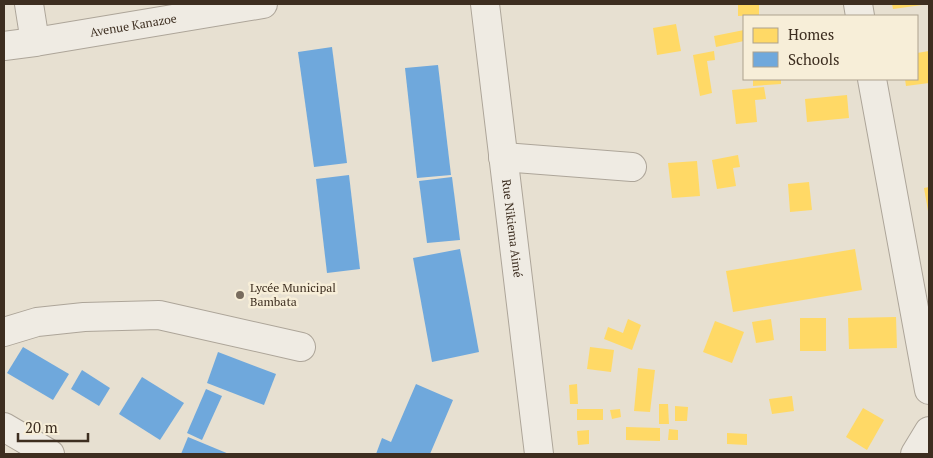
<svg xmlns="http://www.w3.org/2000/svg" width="933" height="458" viewBox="0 0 933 458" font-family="'PT Serif',serif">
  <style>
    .homes { fill: #ffd966 }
    .schools { fill: #6fa8dc }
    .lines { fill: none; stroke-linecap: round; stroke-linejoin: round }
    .minor-casing { stroke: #ada599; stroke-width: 30 }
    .minor { stroke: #efebe3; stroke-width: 28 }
    .poi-dot { fill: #786c5e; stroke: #f7eed8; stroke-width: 2 }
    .labels { text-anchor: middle; stroke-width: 5; stroke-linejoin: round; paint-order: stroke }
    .street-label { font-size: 12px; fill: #3d2e20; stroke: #f7eed8 }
    .poi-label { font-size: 12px; fill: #3d2e20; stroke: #f7eed8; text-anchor: start }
  </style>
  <rect width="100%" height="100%" fill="#e7e0d1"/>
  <g class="homes">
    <polygon points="738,4 759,4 759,15 738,16"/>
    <polygon points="892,4 922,4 922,5 893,9"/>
    <polygon points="676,24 681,51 657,55 653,28"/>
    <polygon points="744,30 744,41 716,47 714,36"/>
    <polygon points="714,51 715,60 707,61 712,93 700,96 693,55"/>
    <polygon points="929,51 929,83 906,86 905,79 917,79 917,53"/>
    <polygon points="753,79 781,79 781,84 753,86"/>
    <polygon points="764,87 766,99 755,100 757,122 736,124 732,90"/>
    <polygon points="847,95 849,118 807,122 805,99"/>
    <polygon points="738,155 740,167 733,168 736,186 717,189 712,160"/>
    <polygon points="697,161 700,196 672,198 668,163"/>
    <polygon points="809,182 812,210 790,212 788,184"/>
    <polygon points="929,187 929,211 928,211 924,188"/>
    <polygon points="855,249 862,290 733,312 726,271"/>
    <polygon points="896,317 897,348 849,349 848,318"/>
    <rect x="800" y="318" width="26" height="33"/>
    <polygon points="628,319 641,325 632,350 604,339 608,327 623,333"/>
    <polygon points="771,319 774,340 756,343 752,322"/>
    <polygon points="715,321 744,332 732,363 703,352"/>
    <polygon points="590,347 614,350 611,372 587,369"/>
    <polygon points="638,368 655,370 650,412 634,411"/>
    <polygon points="577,384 578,404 570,404 569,385"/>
    <polygon points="792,396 794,411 772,414 769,399"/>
    <polygon points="659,404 668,404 669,424 659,424"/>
    <polygon points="675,406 688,407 687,421 675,421"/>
    <polygon points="863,408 884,420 867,450 846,437"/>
    <rect x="577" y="409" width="26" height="11"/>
    <polygon points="620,409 621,417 612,419 610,410"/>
    <polygon points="626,427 660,428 660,441 626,440"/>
    <polygon points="669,429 678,430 678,440 668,440"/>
    <polygon points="589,430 589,444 578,445 577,431"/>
    <polygon points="727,433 747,434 747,445 727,444"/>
  </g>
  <g class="schools">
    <polygon points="332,47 347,163 314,167 298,52"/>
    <polygon points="438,65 451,175 417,178 405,68"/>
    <polygon points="349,175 360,269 327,273 316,179"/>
    <polygon points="452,177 460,240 427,243 419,181"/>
    <polygon points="460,249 479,352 432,362 413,258"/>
    <polygon points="23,347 69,374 53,400 7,373"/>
    <polygon points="218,352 276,374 264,405 207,383"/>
    <polygon points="82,370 110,388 99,406 71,389"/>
    <polygon points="142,377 184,403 160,440 119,414"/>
    <polygon points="416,384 453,400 430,454 376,454 382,438 391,442"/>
    <polygon points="206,389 222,396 202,440 187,433"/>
    <polygon points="188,437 229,454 181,454"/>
  </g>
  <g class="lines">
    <defs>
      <g id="minor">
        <polyline points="29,4 35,42"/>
        <path id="s1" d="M 485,4 L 539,454"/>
        <polyline points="858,4 860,16"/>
        <path id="s2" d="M 4,46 L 35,42 L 263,4"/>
        <polyline points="872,79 929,390"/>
        <polyline points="503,157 632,167"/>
        <polyline points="4,332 37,322 84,317 159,315 301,347"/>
        <polyline points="4,427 50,454"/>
        <polyline points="915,454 929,431"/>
      </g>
    </defs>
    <use href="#minor" class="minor-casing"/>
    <use href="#minor" class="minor"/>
  </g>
  <circle class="poi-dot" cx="240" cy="295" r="5"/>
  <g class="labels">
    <g class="street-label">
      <text dy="4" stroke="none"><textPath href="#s2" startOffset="131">Avenue Kanazoe</textPath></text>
      <text dy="4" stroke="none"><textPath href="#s1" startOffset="226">Rue Nikiema Aimé</textPath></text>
    </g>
    <g class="poi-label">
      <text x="250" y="292">Lycée Municipal<tspan x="250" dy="14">Bambata</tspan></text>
    </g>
  </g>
  <rect width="933" height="458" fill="none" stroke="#3d2e20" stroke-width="10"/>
  <rect x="743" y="15" width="175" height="65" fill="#f7eed8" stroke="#ada18e"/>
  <rect x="753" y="28" width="25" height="15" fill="#ffd966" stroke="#ada18e"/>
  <text x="788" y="40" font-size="15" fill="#3d2e20">Homes</text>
  <rect x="753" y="52" width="25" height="15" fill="#6fa8dc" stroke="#ada18e"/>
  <text x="788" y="65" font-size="15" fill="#3d2e20">Schools</text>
  <path d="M18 433v8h70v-8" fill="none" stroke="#3d2e20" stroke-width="2.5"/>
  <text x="25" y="433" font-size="15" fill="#3d2e20" stroke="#f7eed8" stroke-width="4" paint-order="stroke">20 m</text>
</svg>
